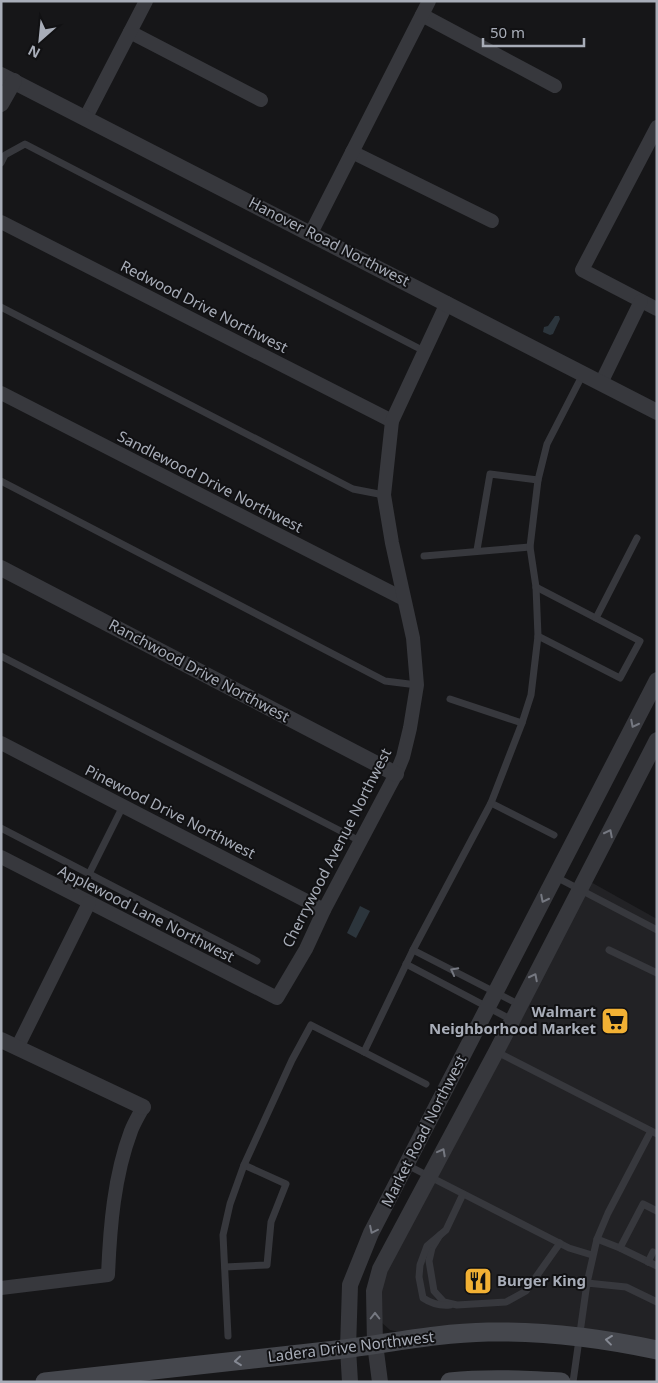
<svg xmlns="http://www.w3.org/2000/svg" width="658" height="1383" viewBox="0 0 658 1383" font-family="'Noto Sans',sans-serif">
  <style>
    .built { fill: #222225 }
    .water { fill: #2c353c }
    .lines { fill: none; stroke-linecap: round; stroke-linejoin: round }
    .service { stroke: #37383d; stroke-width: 7 }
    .minor { stroke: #37383d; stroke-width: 14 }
    .tertiary { stroke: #37383d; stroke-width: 16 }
    .secondary { stroke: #45474d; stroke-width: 19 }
    .oneway { stroke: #757881 }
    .oneway2 { stroke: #858993 }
    .labels { text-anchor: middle; stroke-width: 4; stroke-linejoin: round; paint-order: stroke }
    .street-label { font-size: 15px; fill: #a8adb8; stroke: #111113 }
    .poi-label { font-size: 15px; font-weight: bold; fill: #a8adb8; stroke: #111113; text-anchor: end }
  </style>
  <rect width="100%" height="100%" fill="#161618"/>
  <polygon class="built" points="589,881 657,919 657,1345 398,1332 390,1330 381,1322 380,1308 383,1282 390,1265"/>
  <g class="water">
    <polygon points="555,316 559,316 560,319 553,334 550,335 543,332 544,327 548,326"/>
    <polygon points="360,906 370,911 356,938 347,933"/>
  </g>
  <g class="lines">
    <g class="service">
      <polyline points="1,163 5,155 25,144 424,351"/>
      <polyline points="1,307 353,489 384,495"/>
      <polyline points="1,481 385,681 417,685"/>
      <polyline points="477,550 490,474 538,480"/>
      <polyline points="424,556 530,547"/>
      <polyline points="536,587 640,641 620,678 538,636"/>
      <polyline points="596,618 637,538"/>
      <polyline points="1,656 360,841"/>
      <polyline points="450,699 522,723"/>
      <polyline points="491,803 554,835"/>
      <polyline points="1,828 257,961"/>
      <polyline points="89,874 123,806"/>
      <polyline points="556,877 657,930"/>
      <polyline points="413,950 520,1005"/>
      <polyline points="609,950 657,973"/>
      <polyline points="406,964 512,1020"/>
      <polyline points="364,1052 426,1084"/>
      <polyline points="497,1052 657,1134"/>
      <polyline points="407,1165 569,1248 592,1255"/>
      <polyline points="440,1235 432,1248 429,1261 434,1291 444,1302 457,1305 506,1302 526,1291 560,1243"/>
      <polyline points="597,1239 620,1248 657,1266"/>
      <polyline points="620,1248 643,1204 657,1211"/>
      <polyline points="648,1262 653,1252"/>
      <polyline points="225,1267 267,1265 271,1222 286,1184 244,1165"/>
      <polyline points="587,1283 597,1239 608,1213 651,1131"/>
      <path d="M 450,1305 C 440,1306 432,1304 423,1298 L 419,1277 L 420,1265 L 427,1246 L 446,1230 L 463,1194"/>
      <polyline points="228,1336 223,1235 230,1204 244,1165 292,1060 311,1025 364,1052 413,950 491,803 522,723 531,695 538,636 536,587 530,547 538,480 547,444 583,374"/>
      <polyline points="573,1382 587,1283 626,1287 657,1302"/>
    </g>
    <g class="minor">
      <polyline points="422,15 555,86"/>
      <polyline points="130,32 261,100"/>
      <polyline points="86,117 146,1"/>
      <polyline points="657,127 582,270 657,309"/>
      <polyline points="352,152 492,221"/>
      <polyline points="1,222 392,421"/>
      <polyline points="311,233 429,1"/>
      <polyline points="601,383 641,301"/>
      <polyline points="1,393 404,599"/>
      <polyline points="1,743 324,910"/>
      <polyline points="1,857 277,998 306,949 324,910 396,774 403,757 410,728 417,685 413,638 392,543 384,495 392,421 447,303"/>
      <polyline points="17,1048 89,903"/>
      <path d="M 1,1288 L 108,1275 C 110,1227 114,1176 131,1131 C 134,1123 139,1115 143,1107"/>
    </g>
    <g class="tertiary">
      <polyline points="1,75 657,412"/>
      <polyline points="1,104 14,81"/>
      <polyline points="1,568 396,774"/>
      <polyline points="1,1040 143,1107"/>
      <polyline points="350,1382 348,1349 350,1285 371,1233 657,680"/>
      <polyline points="380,1382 375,1344 374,1291 380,1269 496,1052 657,740"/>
    </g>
    <g class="secondary">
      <path d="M 45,1382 C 139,1371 233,1361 327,1351 C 381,1345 434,1333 488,1332 C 545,1331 601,1338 657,1350"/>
      <path d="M 450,1382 C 487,1378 524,1380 561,1382"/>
    </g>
  </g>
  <defs><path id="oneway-chevron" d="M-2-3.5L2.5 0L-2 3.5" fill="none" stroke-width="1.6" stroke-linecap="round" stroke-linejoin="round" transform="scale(1.25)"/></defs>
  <g class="oneway">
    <use href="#oneway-chevron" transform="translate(634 724) rotate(117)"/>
    <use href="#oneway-chevron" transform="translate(609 833) rotate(-63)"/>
    <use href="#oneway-chevron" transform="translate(544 899) rotate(117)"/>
    <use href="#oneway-chevron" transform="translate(454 971) rotate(-152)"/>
    <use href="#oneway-chevron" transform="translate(534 977) rotate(-63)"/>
    <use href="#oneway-chevron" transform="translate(442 1152) rotate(-62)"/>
    <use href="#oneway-chevron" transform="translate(373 1230) rotate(116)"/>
    <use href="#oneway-chevron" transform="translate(375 1316) rotate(-90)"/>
  </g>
  <g class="oneway2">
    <use href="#oneway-chevron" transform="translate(609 1340) rotate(-173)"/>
    <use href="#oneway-chevron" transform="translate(238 1361) rotate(174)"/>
  </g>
  <defs>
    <symbol id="supermarket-square" viewBox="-11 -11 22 22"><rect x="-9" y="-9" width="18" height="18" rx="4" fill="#f2b134" stroke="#111113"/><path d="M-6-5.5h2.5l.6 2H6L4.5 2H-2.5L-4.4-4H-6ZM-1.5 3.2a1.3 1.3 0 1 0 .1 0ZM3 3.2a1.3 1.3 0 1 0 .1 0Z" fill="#111"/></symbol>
    <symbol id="restaurant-square" viewBox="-11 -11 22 22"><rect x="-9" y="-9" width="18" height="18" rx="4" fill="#f2b134" stroke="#111113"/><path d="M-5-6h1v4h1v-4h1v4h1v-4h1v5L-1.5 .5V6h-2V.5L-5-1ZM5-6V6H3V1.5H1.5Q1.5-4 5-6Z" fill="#111"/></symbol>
  </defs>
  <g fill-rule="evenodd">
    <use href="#supermarket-square" x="599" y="1005" width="32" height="32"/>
    <use href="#restaurant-square" x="462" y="1265" width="32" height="32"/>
  </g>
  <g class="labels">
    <g class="street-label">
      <text transform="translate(329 242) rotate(27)" y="5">Hanover Road Northwest</text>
      <text transform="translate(204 307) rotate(27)" y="5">Redwood Drive Northwest</text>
      <text transform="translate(210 482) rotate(27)" y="5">Sandlewood Drive Northwest</text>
      <text transform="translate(199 671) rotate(28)" y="5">Ranchwood Drive Northwest</text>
      <text transform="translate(170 812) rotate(27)" y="5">Pinewood Drive Northwest</text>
      <text transform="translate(337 848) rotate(-63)" y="5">Cherrywood Avenue Northwest</text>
      <text transform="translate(146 914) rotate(27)" y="5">Applewood Lane Northwest</text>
      <text transform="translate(424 1131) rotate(-63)" y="5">Market Road Northwest</text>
      <text transform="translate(351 1347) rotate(-7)" y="5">Ladera Drive Northwest</text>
    </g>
    <g class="poi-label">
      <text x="596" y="1017">Walmart<tspan x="596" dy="17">Neighborhood Market</tspan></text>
      <text x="497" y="1286" text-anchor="start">Burger King</text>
    </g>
  </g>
  <rect width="658" height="1383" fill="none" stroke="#a8adb8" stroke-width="5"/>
  <g transform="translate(40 40) rotate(207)" stroke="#111113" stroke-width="4" paint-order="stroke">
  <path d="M0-4L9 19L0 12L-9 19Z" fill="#a8adb8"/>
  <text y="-8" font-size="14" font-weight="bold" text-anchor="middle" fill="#a8adb8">N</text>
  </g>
  <path d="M483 38v8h101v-8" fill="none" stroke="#a8adb8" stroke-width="2.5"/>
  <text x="490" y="38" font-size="15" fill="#a8adb8" stroke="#111113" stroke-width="4" paint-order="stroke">50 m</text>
</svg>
